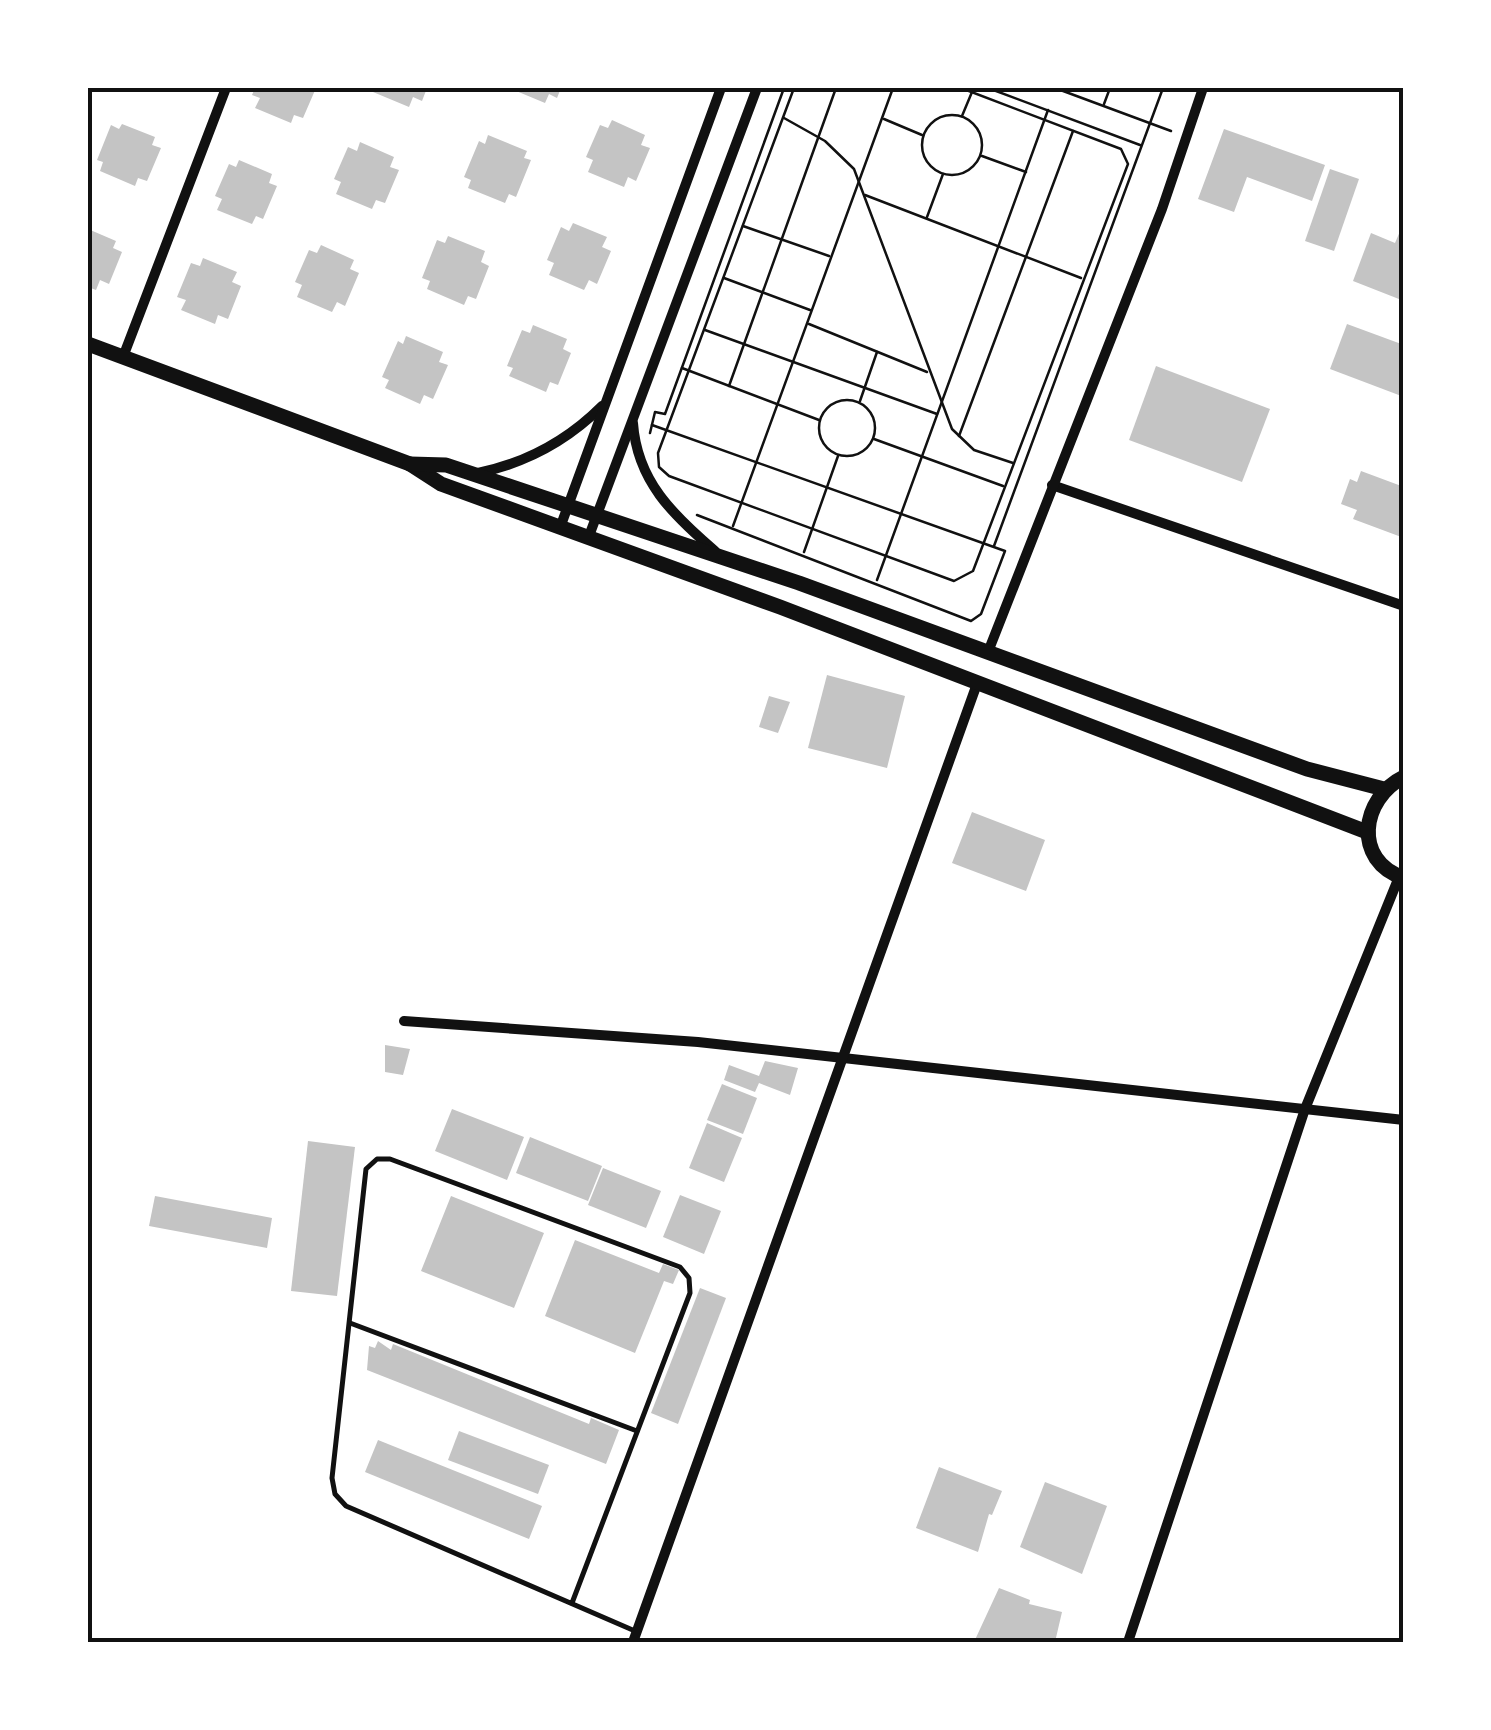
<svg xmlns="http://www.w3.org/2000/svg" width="1491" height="1730" viewBox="0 0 1491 1730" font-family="'Archivo Narrow',sans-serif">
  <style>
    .building { fill: #c4c4c4 }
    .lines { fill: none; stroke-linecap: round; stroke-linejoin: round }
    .path { stroke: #111; stroke-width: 2.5 }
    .service { stroke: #111; stroke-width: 5 }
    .minor { stroke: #111; stroke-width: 10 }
    .secondary { stroke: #111; stroke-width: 15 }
    .neatline { fill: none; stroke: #111; stroke-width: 4 }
  </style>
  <rect width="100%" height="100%" fill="#fff"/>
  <g class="building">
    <polygon points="255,88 316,88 303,118 294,115 291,123 255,108 260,98 252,95"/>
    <polygon points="375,88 427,88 422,101 413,97 409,107 373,92"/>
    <polygon points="509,88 561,88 557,98 549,94 545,103"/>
    <polygon points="612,120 645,135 641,145 650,148 636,181 628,177 624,187 588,172 593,160 586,157 600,125 608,128"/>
    <polygon points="122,124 155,137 152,145 161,148 147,181 138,178 135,186 100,171 103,162 97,160 111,125 119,129"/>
    <polygon points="1224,129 1325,165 1312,201 1247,177 1234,212 1198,199"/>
    <polygon points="488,135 527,151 524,158 531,160 516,197 509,194 505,203 468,188 471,180 464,177 479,141 485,144"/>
    <polygon points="360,142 394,157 390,167 399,170 385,203 376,200 372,209 336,194 341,182 334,179 348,147 357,151"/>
    <polygon points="239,160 272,174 269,183 277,186 263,219 256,216 252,224 217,210 222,199 215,196 229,164 236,167"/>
    <polygon points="1330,169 1359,179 1334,251 1305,241"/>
    <polygon points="1404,222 1404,301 1353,281 1371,233 1395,243"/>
    <polygon points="573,223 607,237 602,247 611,251 597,284 589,280 584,290 549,275 554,263 547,260 561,227 569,231"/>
    <polygon points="88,229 116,241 113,248 122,252 109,284 100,280 96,290 88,287"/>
    <polygon points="448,236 485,251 481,262 489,266 476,299 468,296 464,305 427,289 430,281 422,278 437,240 445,243"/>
    <polygon points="321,245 354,260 350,269 359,273 345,306 337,302 332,312 297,297 302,285 295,282 309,250 317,253"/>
    <polygon points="203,258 237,272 232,282 241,286 228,319 218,315 215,324 181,310 186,300 177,297 191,263 200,266"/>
    <polygon points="1347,324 1404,345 1404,397 1330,369"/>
    <polygon points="533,325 567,339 563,349 571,353 558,385 550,382 546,392 509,376 513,368 507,366 522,330 530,333"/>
    <polygon points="406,336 443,352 439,362 448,365 433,399 424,395 420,404 385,388 389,380 382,377 398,341 403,344"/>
    <polygon points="1156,366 1270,409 1242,482 1129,440"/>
    <polygon points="1361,471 1404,487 1404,538 1353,519 1357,510 1341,504 1350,479 1357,482"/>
    <polygon points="827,675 905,696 887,768 808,748"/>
    <polygon points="769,696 790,702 778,733 759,727"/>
    <polygon points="972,812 1045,840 1026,891 952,863"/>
    <polygon points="385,1045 410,1049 403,1075 385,1072"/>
    <polygon points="765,1061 798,1068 790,1095 759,1083 755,1092 724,1080 729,1065 759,1076"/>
    <polygon points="722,1084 757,1098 743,1134 707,1120"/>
    <polygon points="452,1109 524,1137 507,1180 435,1151"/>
    <polygon points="707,1123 742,1138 724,1182 689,1168"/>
    <polygon points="530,1137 602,1166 588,1201 516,1173"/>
    <polygon points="308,1141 355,1147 337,1296 291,1291"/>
    <polygon points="603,1168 661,1191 646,1228 588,1205"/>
    <polygon points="680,1195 721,1211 704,1254 663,1237"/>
    <polygon points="155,1196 272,1218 267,1248 149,1226"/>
    <polygon points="451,1196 544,1233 514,1308 421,1271"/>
    <polygon points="575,1240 659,1273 663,1264 679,1270 673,1284 664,1281 635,1353 545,1316"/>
    <polygon points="700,1288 726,1298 678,1424 651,1413"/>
    <polygon points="378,1341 391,1350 393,1344 589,1424 591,1418 619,1430 606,1464 367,1370 369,1346 375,1348"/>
    <polygon points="459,1431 549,1465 538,1494 448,1460"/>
    <polygon points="378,1440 542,1506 529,1539 365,1472"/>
    <polygon points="939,1467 1002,1491 992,1515 989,1514 978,1552 916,1528"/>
    <polygon points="1045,1482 1107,1506 1082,1574 1020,1547"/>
    <polygon points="999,1588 1030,1600 1029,1604 1062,1612 1055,1642 974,1642"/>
  </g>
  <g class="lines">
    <g class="path">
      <polyline points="794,88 658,453 659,467 669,476 954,581 973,571 1128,164 1121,149 961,88"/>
      <polyline points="988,88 1140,145"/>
      <polyline points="1055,88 1171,131"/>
      <polyline points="1104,104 1110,88"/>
      <circle cx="952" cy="145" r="30"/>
      <polyline points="962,116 972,92"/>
      <polyline points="784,118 825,141 854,169 952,429 974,450 1013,463"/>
      <polyline points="884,119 922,135"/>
      <polyline points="982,156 1026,172"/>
      <polyline points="865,195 1081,278"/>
      <polyline points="927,217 943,174"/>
      <polyline points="743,226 829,256"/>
      <polyline points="724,278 810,310"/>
      <polyline points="809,324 927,372"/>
      <polyline points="705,330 937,414"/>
      <polyline points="682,368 819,420"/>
      <polyline points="729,386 836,88"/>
      <circle cx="847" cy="428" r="28"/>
      <polyline points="860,401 877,352"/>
      <polyline points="652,425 1005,551 981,614 971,621 697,515"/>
      <polyline points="650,433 655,412 665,414 784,88"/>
      <polyline points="959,436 1073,131"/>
      <polyline points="874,439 1003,486"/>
      <polyline points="733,526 893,88"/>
      <polyline points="994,546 1163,88"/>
      <polyline points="804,552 838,456"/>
      <polyline points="877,580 1048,110"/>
    </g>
    <g class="service">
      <polyline points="350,1323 637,1431"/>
      <polyline points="572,1603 690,1293 689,1278 680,1267 390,1159 377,1159 366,1169 332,1478 335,1494 346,1506 635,1631"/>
    </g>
    <g class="minor">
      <polyline points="123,357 226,88"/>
      <path d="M 633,423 C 637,481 673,515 715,551"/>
      <path d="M 478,473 C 526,463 567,441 602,406"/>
      <polyline points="1052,485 1404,606"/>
      <polyline points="561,525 721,88"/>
      <polyline points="589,536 757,88"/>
      <polyline points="988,652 1162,209 1203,88"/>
      <polyline points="404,1021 698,1042 1404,1120"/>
      <polyline points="633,1642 978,681"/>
      <polyline points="1128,1642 1305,1109 1399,877"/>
    </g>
    <g class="secondary">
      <polyline points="88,344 410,464 441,484 780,607 1367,832"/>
      <polyline points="410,464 446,465 799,583 1307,769 1384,789"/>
      <path d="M 1404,777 C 1361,798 1352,861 1404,878"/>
    </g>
  </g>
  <rect width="1491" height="1730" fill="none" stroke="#ffffff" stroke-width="180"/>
  <rect x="90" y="90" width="1311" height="1550" class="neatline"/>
</svg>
